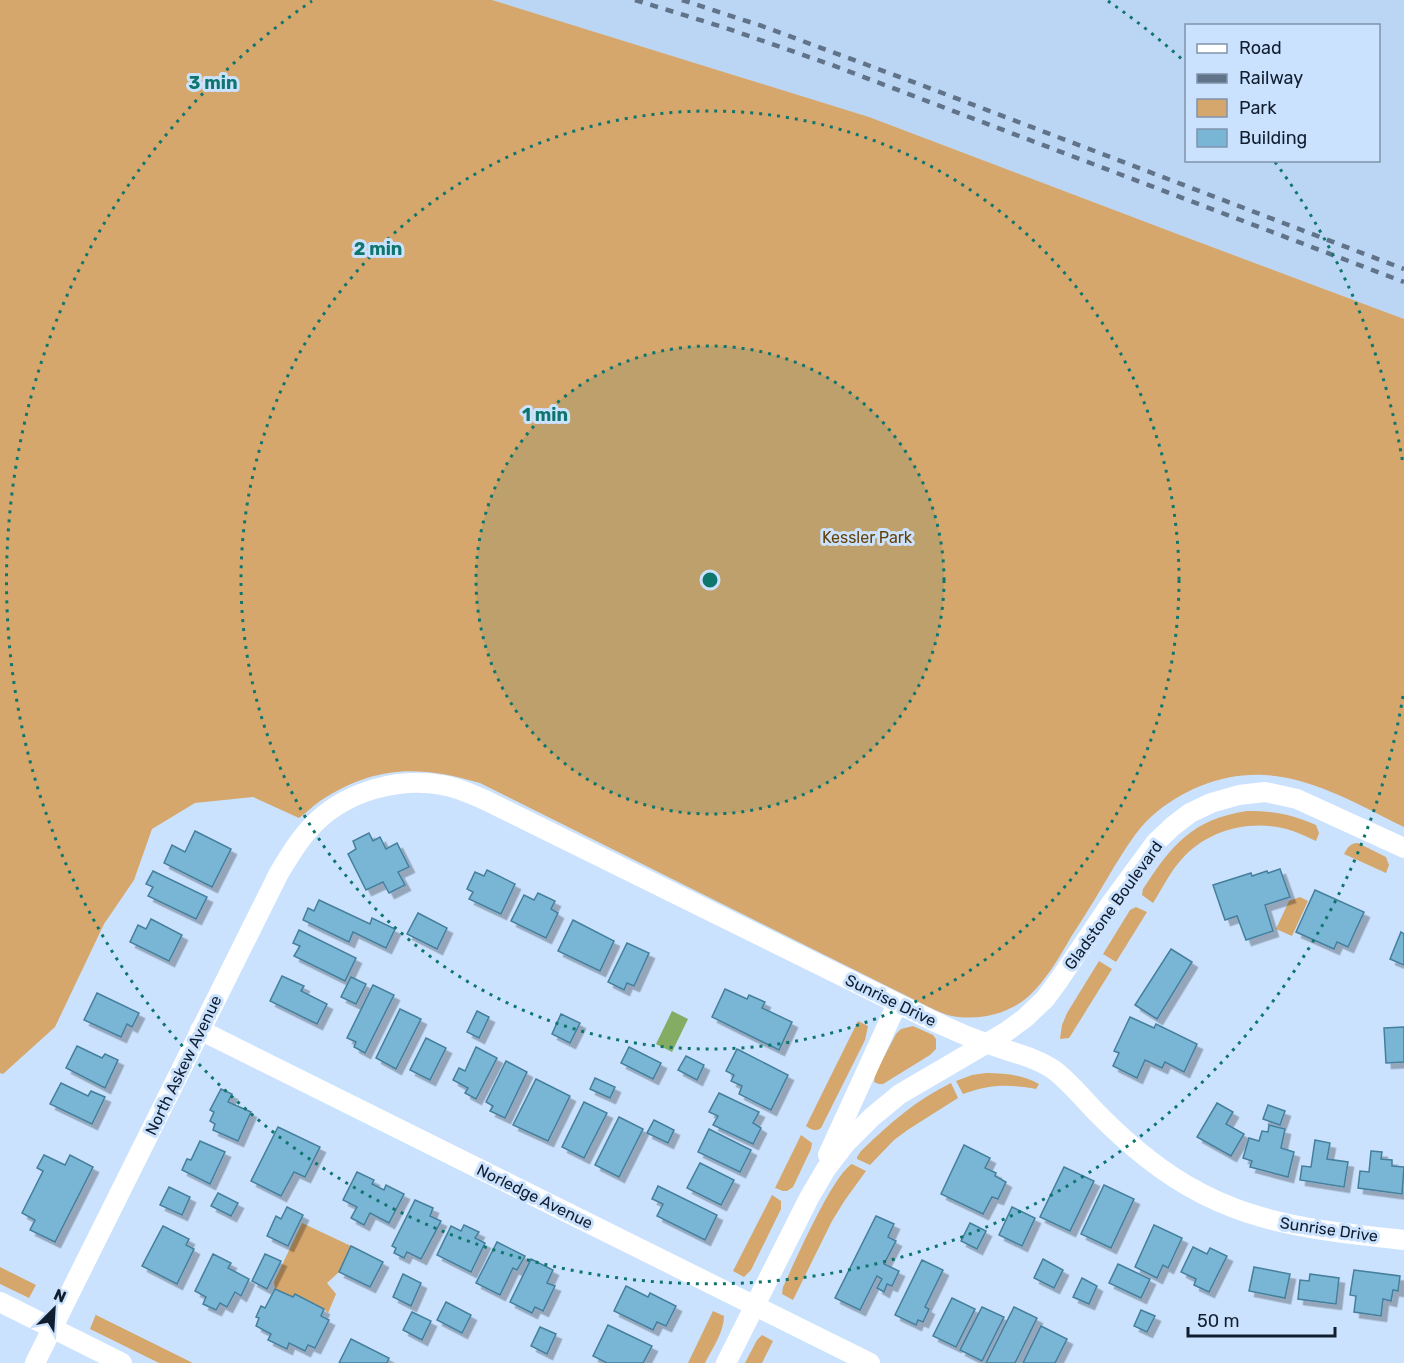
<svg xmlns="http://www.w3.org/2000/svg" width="1404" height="1363" viewBox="0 0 1404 1363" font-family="Rubik,sans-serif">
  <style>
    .built { fill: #bbd5f4; fill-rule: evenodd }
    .green { fill: #d5a76c }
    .water { fill: #84ac63 }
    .building { fill: #79b5d4; stroke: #447f9c; stroke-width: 1.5; filter: url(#shadow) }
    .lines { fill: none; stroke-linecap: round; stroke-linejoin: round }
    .minor { stroke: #fff; stroke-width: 20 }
    .rail { stroke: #617389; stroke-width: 4.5; stroke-dasharray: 8 8; stroke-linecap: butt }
    .ring { fill: none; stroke: #0f766e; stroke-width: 3; stroke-dasharray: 3 6 }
    .labels { text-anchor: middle; stroke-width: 6; stroke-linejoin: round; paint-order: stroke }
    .park-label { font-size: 16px; fill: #654106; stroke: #cbe2fe }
    .street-label { font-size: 16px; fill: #101e2f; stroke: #cbe2fe }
    .centre { fill: #0f766e; stroke: #cbe2fe; stroke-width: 3 }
    .ring-label { font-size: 18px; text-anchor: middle; font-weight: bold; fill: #0f766e; stroke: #cbe2fe; stroke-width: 6; stroke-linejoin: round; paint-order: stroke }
  </style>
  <defs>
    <filter id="shadow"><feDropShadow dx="5.5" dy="5.5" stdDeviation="0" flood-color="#0004"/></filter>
  </defs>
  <rect width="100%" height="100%" fill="#cbe2fe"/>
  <path class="built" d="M 492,0 L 1404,0 L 1404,319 L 1180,235 L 869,117 ZM 1186,26 L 1378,26 L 1378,160 L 1186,160 Z"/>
  <g class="green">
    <path d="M 0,0 L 492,0 L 869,117 L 1180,235 L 1404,319 L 1404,827 C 1361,806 1313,777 1264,775 C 1223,773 1183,789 1152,816 C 1136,830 1125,850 1114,867 C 1100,891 1086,914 1071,937 C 1059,958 1046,980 1029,996 C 1009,1014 978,1021 952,1016 C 945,1015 938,1011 931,1008 L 480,783 C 419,765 375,765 320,801 C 313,806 306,813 299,818 L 253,797 L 195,803 L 152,829 L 134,880 L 104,924 L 55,1027 L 3,1074 L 0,1073 Z"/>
    <path d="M 1247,811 C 1275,811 1290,814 1316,825 L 1319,833 L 1316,841 C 1303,835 1291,829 1277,827 C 1242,821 1204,833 1181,860 C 1170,872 1162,889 1153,903 L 1142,895 L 1143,889 C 1171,846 1192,819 1247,811 Z"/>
    <path d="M 1358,843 L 1386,857 L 1389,865 L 1386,873 L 1344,854 C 1348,847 1350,843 1358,843 Z"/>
    <polygon points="1300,897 1308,901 1292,936 1276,929 1289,901"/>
    <polygon points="1136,907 1147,912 1116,962 1103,954 1130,910"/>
    <polygon points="1099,961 1112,969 1071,1035 1069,1038 1060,1039 1062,1025 1067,1013"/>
    <path d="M 858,1021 L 868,1026 L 865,1040 L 821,1128 C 815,1132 812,1130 806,1126 Z"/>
    <polygon points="913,1026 933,1035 936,1039 936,1049 930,1055 883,1084 879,1084 874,1082 875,1074 896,1034 901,1029"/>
    <path d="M 986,1073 C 1006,1073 1022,1075 1039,1084 L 1036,1089 C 1007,1084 991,1084 963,1094 L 956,1081 L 972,1075 Z"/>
    <path d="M 951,1083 L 958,1098 L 909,1129 L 894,1140 L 870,1165 L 857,1159 L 857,1157 L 861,1151 C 889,1124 916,1100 951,1083 Z"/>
    <polygon points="801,1135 812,1143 811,1149 793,1187 787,1191 783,1191 775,1188"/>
    <path d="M 852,1164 L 866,1171 L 845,1200 L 832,1221 L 793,1300 L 782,1294 L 783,1287 C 795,1262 832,1176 852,1164 Z"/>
    <polygon points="772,1195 781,1201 781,1209 751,1270 744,1277 733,1271"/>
    <polygon points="302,1223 351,1246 339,1272 327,1283 336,1294 328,1313 324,1309 295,1294 293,1297 275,1289 274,1282"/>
    <polygon points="0,1267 36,1285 29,1298 0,1284"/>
    <path d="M 713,1311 L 724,1316 C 724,1332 712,1349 705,1363 L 688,1363 Z"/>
    <polygon points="96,1314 96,1315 193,1363 159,1363 90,1329"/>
    <polygon points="762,1335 773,1341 762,1363 745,1363 757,1340"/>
  </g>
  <polygon class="water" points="672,1011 688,1019 672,1052 656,1044"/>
  <g class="building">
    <polygon points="195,831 231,849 212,887 164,863 172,845 185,852"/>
    <polygon points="369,833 373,841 380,837 386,849 397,843 409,867 398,872 405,885 389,893 383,882 366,890 348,854 356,849 353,841"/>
    <polygon points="1280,869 1290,897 1265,905 1273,931 1246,940 1237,916 1225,920 1213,885 1251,873 1252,876 1267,871 1268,873"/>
    <polygon points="487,870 515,884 501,914 469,899 473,892 467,889 475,872 484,876"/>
    <polygon points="153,871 207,897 196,919 148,896 153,887 146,884"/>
    <polygon points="1315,890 1364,912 1348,947 1337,942 1334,949 1296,932"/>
    <polygon points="538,893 555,901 551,909 558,913 546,938 511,921 524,895 534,900"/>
    <polygon points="319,900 370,924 372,918 395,929 386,948 353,932 349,942 303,920 308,908 314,911"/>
    <polygon points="418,913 447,928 437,949 407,934"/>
    <polygon points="151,919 182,935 169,961 130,942 138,925 146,929"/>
    <polygon points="573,920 614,941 600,971 558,951"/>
    <polygon points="299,930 356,958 345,981 294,956 300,946 293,943"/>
    <polygon points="1401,932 1404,934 1404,965 1390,959"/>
    <polygon points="627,943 649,953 634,986 627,983 624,990 608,982"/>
    <polygon points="1171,949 1192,962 1157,1019 1135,1005"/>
    <polygon points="282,976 304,986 301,991 327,1004 317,1024 270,1001"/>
    <polygon points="351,977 366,984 356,1004 341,997"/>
    <polygon points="373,985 394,995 365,1053 354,1047 356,1042 347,1038"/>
    <polygon points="725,989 747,999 749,995 765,1002 762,1008 792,1022 779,1050 712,1017"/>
    <polygon points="97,993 139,1013 132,1027 127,1024 121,1037 84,1020"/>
    <polygon points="400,1009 421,1019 396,1069 376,1058"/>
    <polygon points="477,1011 489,1017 479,1038 467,1032"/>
    <polygon points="561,1014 580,1023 570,1043 552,1034"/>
    <polygon points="1130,1017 1154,1028 1156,1024 1197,1044 1184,1072 1165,1062 1162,1068 1145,1060 1137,1078 1113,1066 1119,1053 1114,1051"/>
    <polygon points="1404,1027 1404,1062 1386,1063 1384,1028"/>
    <polygon points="426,1038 446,1048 430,1080 410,1070"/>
    <polygon points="77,1046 102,1058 105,1054 118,1060 105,1088 66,1068"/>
    <polygon points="476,1047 497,1058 476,1099 465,1093 468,1088 453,1080 459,1068 465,1071"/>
    <polygon points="629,1047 661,1063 653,1079 621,1063"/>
    <polygon points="737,1049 788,1075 771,1110 739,1094 742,1086 731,1081 734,1075 726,1071"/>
    <polygon points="686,1056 704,1065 697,1080 678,1070"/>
    <polygon points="506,1061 527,1072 505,1118 490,1111 493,1106 486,1102"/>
    <polygon points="595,1078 615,1087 610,1098 590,1089"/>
    <polygon points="536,1079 570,1096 548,1141 513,1125"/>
    <polygon points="61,1083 88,1096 91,1091 105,1097 92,1124 50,1104"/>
    <polygon points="221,1089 232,1094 228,1102 251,1112 238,1141 213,1130 215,1124 210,1121 214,1112 210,1110"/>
    <polygon points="719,1093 759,1112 753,1123 761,1128 753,1144 713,1125 718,1116 709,1112"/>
    <polygon points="584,1102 607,1113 584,1158 562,1147"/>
    <polygon points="1217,1103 1233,1112 1226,1124 1244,1134 1231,1156 1197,1137"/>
    <polygon points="1268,1105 1285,1111 1280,1125 1263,1119"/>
    <polygon points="619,1117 643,1129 619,1177 595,1165"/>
    <polygon points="654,1120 674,1130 668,1143 647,1133"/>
    <polygon points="1269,1125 1285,1129 1281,1148 1294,1152 1288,1177 1250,1167 1252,1161 1243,1158 1249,1138 1259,1141 1262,1131 1268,1132"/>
    <polygon points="278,1127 320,1147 305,1177 294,1172 281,1196 251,1181"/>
    <polygon points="709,1129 751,1150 740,1172 698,1152"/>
    <polygon points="1315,1140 1330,1143 1327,1159 1348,1162 1344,1187 1300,1180 1302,1166 1311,1167"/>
    <polygon points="200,1141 225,1152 210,1184 182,1170 187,1159 191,1160"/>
    <polygon points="964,1145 990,1158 985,1168 996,1173 995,1176 1006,1182 998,1199 992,1197 983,1214 941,1194"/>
    <polygon points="1371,1151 1382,1152 1381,1159 1392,1160 1392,1166 1404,1167 1402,1194 1358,1188 1360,1171 1369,1172"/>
    <polygon points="44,1155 65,1165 70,1155 93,1167 55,1242 30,1230 35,1220 22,1213 43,1171 37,1168"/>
    <polygon points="700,1163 734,1180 721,1205 687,1188"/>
    <polygon points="1064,1167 1094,1181 1070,1231 1040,1217"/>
    <polygon points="357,1172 374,1180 372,1184 384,1190 386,1185 404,1194 389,1223 370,1213 364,1225 351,1218 357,1207 343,1200"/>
    <polygon points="1104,1185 1134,1199 1111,1248 1081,1234"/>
    <polygon points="658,1186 717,1215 705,1240 657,1216 663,1204 652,1199"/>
    <polygon points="169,1187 190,1197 182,1215 160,1205"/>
    <polygon points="218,1193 238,1203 231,1216 211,1206"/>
    <polygon points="415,1200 433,1208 430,1216 441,1221 421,1259 407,1252 404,1258 394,1253 396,1248 392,1246"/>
    <polygon points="287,1207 303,1215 288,1246 267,1236 276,1216 281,1219"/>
    <polygon points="1012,1207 1035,1218 1022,1246 999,1235"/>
    <polygon points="876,1216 894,1224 888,1237 896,1241 884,1264 899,1271 892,1286 887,1284 884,1292 877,1288 882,1279 877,1276 860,1310 835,1298"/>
    <polygon points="970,1223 986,1231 977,1249 961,1241"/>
    <polygon points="464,1225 479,1232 475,1238 485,1243 471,1272 437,1255 451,1226 461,1231"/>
    <polygon points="1154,1225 1182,1238 1168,1268 1163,1265 1157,1278 1135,1267"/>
    <polygon points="163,1226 189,1239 186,1245 194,1249 177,1284 142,1266"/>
    <polygon points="497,1242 525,1256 517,1270 513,1268 500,1295 476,1283"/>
    <polygon points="351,1246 383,1262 370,1287 339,1272"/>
    <polygon points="1193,1247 1207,1254 1210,1248 1227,1256 1209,1292 1194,1285 1196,1279 1181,1272"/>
    <polygon points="213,1254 231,1263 228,1268 249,1279 241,1296 235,1292 227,1307 220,1303 216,1310 203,1304 206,1297 195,1291"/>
    <polygon points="265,1254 281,1261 267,1289 252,1281"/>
    <polygon points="531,1259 553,1270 547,1283 555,1286 543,1311 535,1307 532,1313 510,1302"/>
    <polygon points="1043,1259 1063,1270 1054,1288 1034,1278"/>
    <polygon points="922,1260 943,1270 925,1307 929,1309 923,1322 918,1320 916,1325 895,1315"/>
    <polygon points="1118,1264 1150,1279 1141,1298 1109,1283"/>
    <polygon points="1254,1267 1290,1274 1285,1298 1249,1291"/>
    <polygon points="1354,1270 1400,1276 1398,1291 1393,1290 1391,1301 1383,1299 1381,1316 1354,1312 1356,1296 1350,1295"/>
    <polygon points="403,1274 421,1283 411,1306 393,1297"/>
    <polygon points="1310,1274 1339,1278 1336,1304 1298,1299 1300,1280 1309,1281"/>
    <polygon points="1082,1278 1097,1286 1089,1304 1073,1297"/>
    <polygon points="626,1286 648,1297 650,1293 676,1306 666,1326 657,1322 653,1330 614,1311"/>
    <polygon points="275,1289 293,1297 295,1294 324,1309 321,1316 329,1320 315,1348 308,1345 305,1351 289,1343 287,1349 268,1340 271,1334 256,1326 259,1318 256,1317 261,1306 265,1308"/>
    <polygon points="952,1298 975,1309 956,1347 933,1336"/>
    <polygon points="446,1302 471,1315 462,1333 437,1320"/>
    <polygon points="982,1307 1004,1317 982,1361 960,1350"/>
    <polygon points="1014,1307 1037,1318 1015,1363 986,1363"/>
    <polygon points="1141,1310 1155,1316 1147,1332 1134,1326"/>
    <polygon points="412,1312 431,1321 422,1340 403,1330"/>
    <polygon points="608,1325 652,1346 643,1363 607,1363 593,1356"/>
    <polygon points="1041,1326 1067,1339 1055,1363 1023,1363"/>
    <polygon points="540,1327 556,1334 547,1354 531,1346"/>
    <polygon points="351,1339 389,1358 387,1363 339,1363"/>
  </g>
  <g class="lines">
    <g class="minor">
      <polyline points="200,1030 870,1363"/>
      <polyline points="828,1155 897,1004"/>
      <polyline points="0,1302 122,1363"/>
      <path d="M 35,1363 L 279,873 C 290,855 301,836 317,821 C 349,791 399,777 442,785 C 457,787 471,794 485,800 L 931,1020 C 949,1028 967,1037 986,1043 C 1008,1052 1034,1056 1054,1070 C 1071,1083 1084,1100 1099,1115 C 1114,1130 1130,1145 1147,1158 C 1228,1223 1306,1229 1404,1240"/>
      <polyline points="726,1363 809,1198 826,1169 846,1143 872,1117 900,1094 1006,1032 1025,1018 1045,999 1059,980 1109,906 1156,842 1173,826 1190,813 1211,803 1239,795 1265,792 1297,799 1404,848"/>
    </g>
    <g class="rail">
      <polyline points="635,0 726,28 832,65 1404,282"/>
      <polyline points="682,0 762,26 924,86 1404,269"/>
    </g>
  </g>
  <circle cx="710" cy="580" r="234" fill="#0f766e" fill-opacity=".12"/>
  <g class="ring">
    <circle cx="710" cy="580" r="234"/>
    <circle cx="710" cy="580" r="469"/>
    <path d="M1403 696A703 703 0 1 1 312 1M1108 1A703 703 0 0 1 1185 62M1275 162A703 703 0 0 1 1403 464"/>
  </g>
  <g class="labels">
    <g class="park-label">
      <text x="867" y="543">Kessler Park</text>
    </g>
    <g class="street-label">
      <text transform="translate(1113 905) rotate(-54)" y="6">Gladstone Boulevard</text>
      <text transform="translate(891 1000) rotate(26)" y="6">Sunrise Drive</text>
      <text transform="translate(183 1065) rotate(-64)" y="6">North Askew Avenue</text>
      <text transform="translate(535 1196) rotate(26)" y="6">Norledge Avenue</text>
      <text transform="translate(1329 1229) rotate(8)" y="6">Sunrise Drive</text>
    </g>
  </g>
  <circle cx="710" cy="580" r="9" class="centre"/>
  <g class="ring-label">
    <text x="213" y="89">3 min</text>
    <text x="378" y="255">2 min</text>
    <text x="545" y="421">1 min</text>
  </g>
  <rect x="1185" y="24" width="195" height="138" fill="#cbe2fe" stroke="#8094ab" stroke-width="1.5"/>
  <rect x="1197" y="44" width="30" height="9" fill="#ffffff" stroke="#8094ab" stroke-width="1.5"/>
  <text x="1239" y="54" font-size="18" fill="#101e2f">Road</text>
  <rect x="1197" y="74" width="30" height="9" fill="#617389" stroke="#8094ab" stroke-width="1.5"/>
  <text x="1239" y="84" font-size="18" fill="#101e2f">Railway</text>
  <rect x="1197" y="99" width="30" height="18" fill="#d5a76c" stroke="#8094ab" stroke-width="1.5"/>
  <text x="1239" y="114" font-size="18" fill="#101e2f">Park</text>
  <rect x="1197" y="129" width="30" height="18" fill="#79b5d4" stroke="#8094ab" stroke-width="1.5"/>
  <text x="1239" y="144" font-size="18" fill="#101e2f">Building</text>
  <g transform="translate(54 1309) rotate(24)" stroke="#cbe2fe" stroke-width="4.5" paint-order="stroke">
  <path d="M0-4.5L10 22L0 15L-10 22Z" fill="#101e2f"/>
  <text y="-9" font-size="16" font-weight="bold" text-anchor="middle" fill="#101e2f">N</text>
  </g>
  <path d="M1188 1327v9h147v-9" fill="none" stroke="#101e2f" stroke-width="3"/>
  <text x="1197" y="1327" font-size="18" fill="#101e2f" stroke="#cbe2fe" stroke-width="4.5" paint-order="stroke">50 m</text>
</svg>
